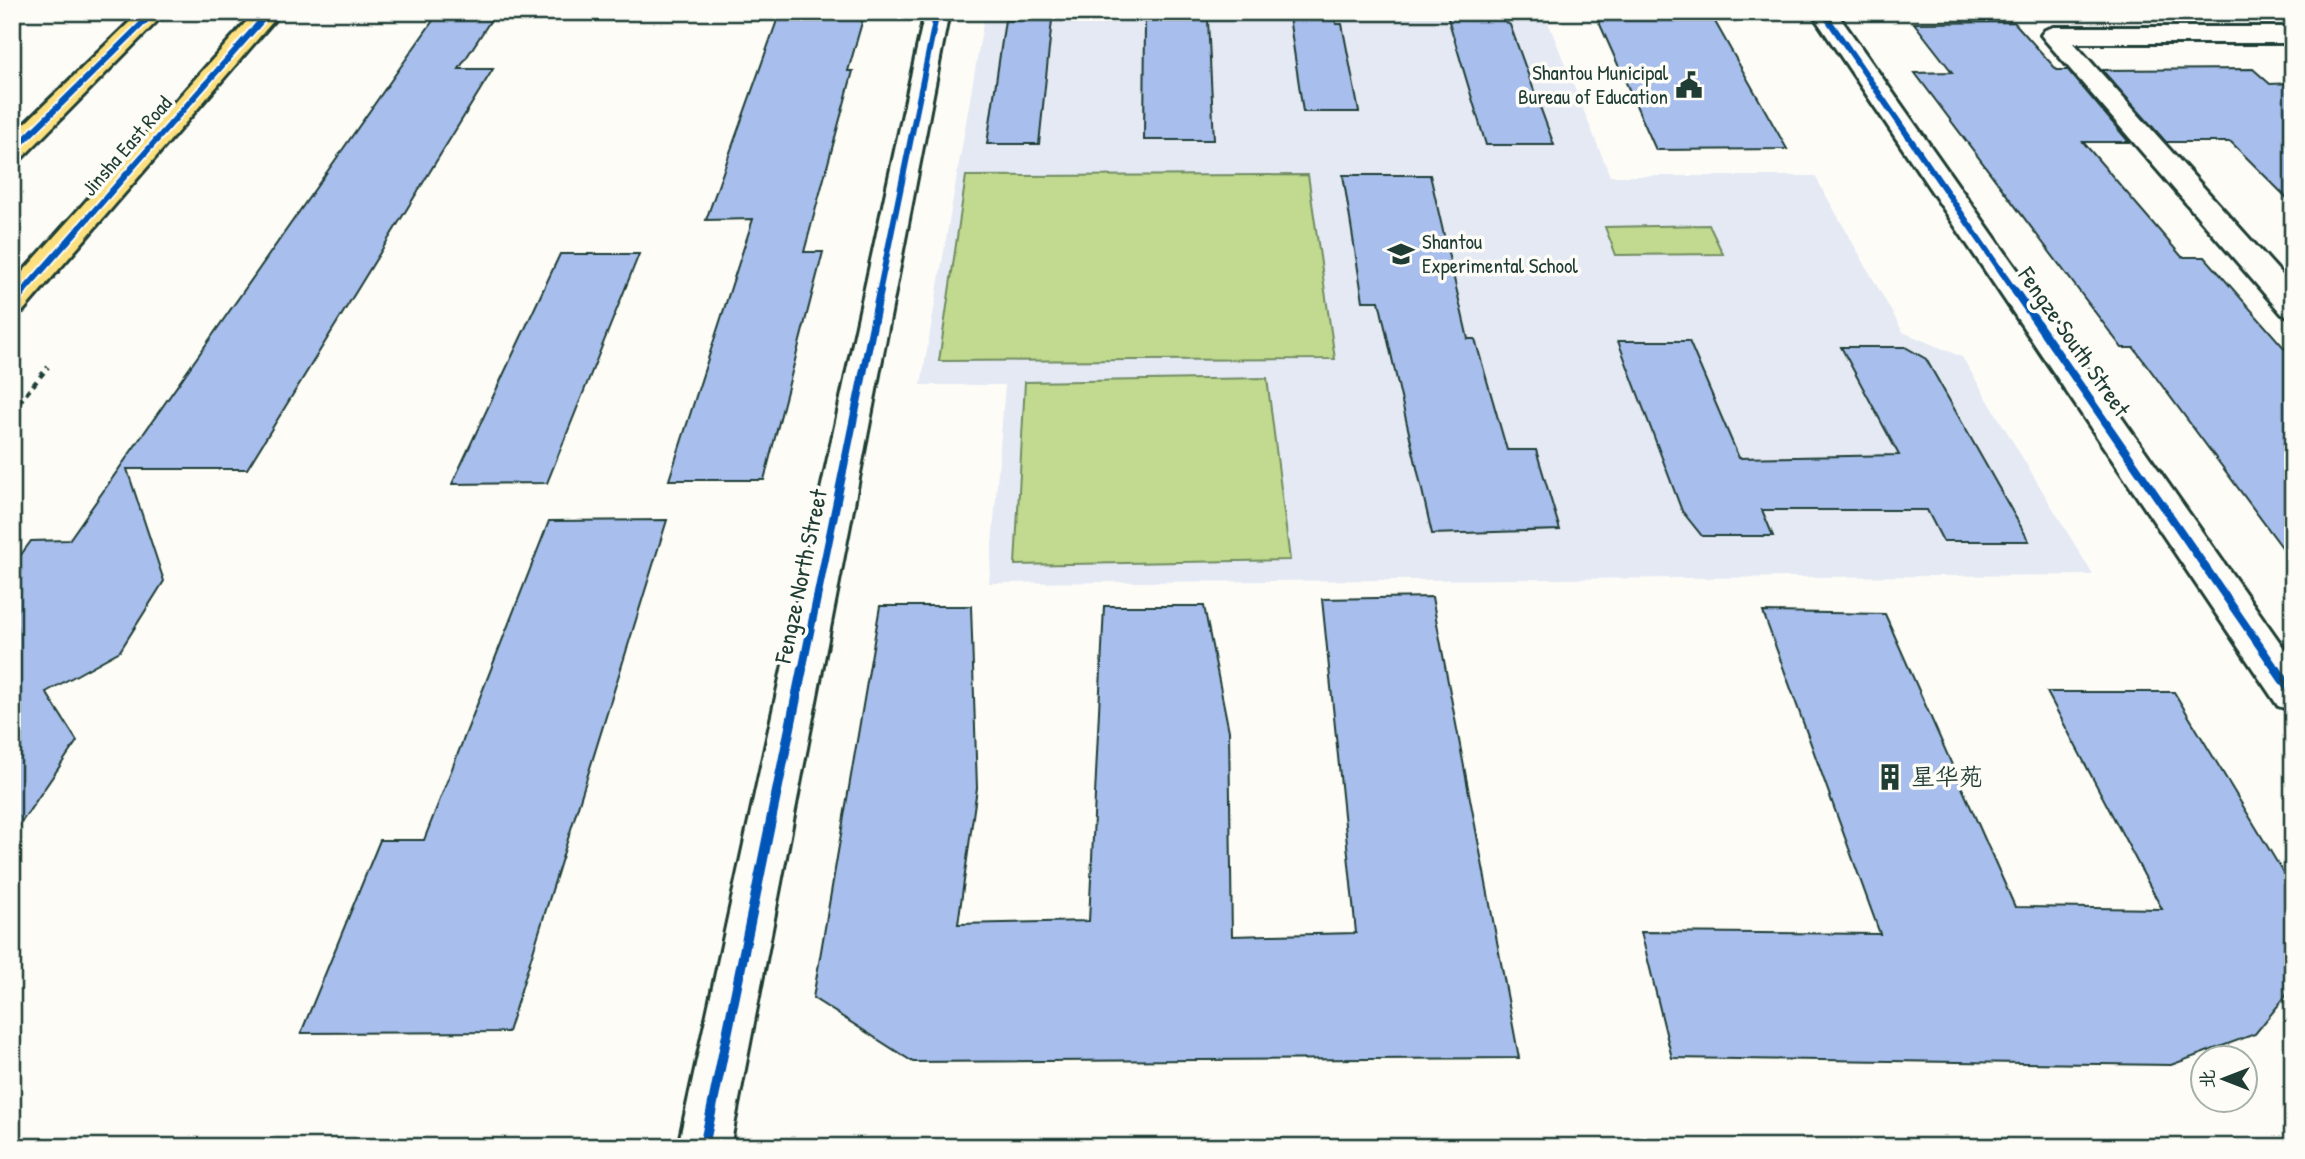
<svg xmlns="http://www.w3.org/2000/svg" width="2305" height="1159" viewBox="0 0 2305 1159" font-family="'Patrick Hand','LXGW WenKai TC',sans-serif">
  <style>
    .built { fill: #e4e9f4 }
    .green { fill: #c1da90; stroke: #708c62; stroke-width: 2 }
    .building { fill: #a8beec; stroke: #1f3d34; stroke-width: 2 }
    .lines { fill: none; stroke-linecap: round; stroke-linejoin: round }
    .minor-casing { stroke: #1f3d34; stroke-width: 6 }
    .major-casing { stroke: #1f3d34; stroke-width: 6 }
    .path { stroke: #1f3d34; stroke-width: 4.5; stroke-dasharray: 6 5; stroke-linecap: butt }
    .minor { fill: #fdfcf7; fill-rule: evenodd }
    .major { fill: #fce080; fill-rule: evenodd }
    .cycleway-far2-casing { stroke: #fdfcf7; stroke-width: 10 }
    .cycleway-far1-casing { stroke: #fdfcf7; stroke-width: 12 }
    .cycleway-casing { stroke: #fdfcf7; stroke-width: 15 }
    .cycleway-far2 { stroke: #0057b8; stroke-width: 6 }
    .cycleway-far1 { stroke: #0057b8; stroke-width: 8 }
    .cycleway { stroke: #0057b8; stroke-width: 10 }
    .labels { text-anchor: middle; stroke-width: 7; stroke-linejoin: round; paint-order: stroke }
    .far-poi-label { font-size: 21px; fill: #1f3d34; stroke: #fdfcf7; text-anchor: end }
    .far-street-label { font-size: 21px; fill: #1f3d34; stroke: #fdfcf7 }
    .street-label { font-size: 24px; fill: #1f3d34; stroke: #fdfcf7 }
    .poi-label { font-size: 24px; fill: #1f3d34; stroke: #fdfcf7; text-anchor: start }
  </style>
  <rect width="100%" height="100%" fill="#fdfcf7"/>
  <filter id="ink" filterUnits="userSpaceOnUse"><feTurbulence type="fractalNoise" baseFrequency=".0143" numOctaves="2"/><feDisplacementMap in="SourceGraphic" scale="14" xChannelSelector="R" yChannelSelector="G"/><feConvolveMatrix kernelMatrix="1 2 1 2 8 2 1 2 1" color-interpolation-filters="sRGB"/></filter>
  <g filter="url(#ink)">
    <polygon class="built" points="985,12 1544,12 1610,176 1815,176 1903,332 1962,357 2093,575 989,583 1005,385 921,385"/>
    <g class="green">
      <polygon points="1308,175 1335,359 939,361 966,176"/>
      <polygon points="1709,225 1723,254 1616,255 1605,227"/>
      <polygon points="1267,378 1290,560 1015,565 1025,382"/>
    </g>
    <g class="building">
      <polygon points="439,12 496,12 459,69 493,69 247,469 127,469 164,581 120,651 46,692 77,741 12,836 12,567 31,541 69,540"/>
      <polygon points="780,12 865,12 848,71 853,71 804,252 823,252 764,480 669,480 753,219 706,220"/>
      <polygon points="1447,15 1495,15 1510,25 1554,145 1486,145"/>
      <polygon points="1289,17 1335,17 1336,24 1342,24 1359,112 1303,112"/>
      <polygon points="1005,20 1052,20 1039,144 987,144"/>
      <polygon points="1145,20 1208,20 1214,140 1144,140"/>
      <polygon points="1598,20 1714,20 1787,149 1656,150"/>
      <polygon points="2014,22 2057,70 2068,70 2129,142 2083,142 2182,257 2205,257 2293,358 2293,562 2134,348 2122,348 1915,73 1952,72 1914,23"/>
      <polygon points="2253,69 2270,84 2293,83 2293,204 2231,142 2166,142 2102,70"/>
      <polygon points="1343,175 1430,175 1468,339 1475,339 1507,450 1536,450 1560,530 1432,534 1379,301 1363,301"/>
      <polygon points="560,254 639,254 547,483 452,484"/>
      <polygon points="1618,341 1689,341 1739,458 1899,455 1841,347 1905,347 1926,359 2029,541 1943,541 1927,510 1762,510 1773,536 1702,536 1682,511"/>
      <polygon points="667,520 508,1032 301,1033 380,840 424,840 549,521"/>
      <polygon points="1432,597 1519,1058 913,1062 813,998 880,606 971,606 977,788 958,924 1089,921 1104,606 1204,606 1229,731 1232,936 1356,933 1322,599"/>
      <polygon points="1763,612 1885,614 2015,907 2162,909 2047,692 2174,692 2289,882 2293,901 2293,973 2289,992 2255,1034 2171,1065 1672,1058 1641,932 1880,934"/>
    </g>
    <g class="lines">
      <defs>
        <g id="minor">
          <polygon points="925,12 949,12 730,1147 678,1147"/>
          <polygon points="1811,12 1836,12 2293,661 2293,711 2278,706"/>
          <polygon points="2054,27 2293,27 2293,43 2074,43 2293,287 2293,317 2282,314 2045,40 2041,35 2045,30"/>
        </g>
        <g id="major">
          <polygon points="140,12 166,12 22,158 12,160 12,136"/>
          <polygon points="255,12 281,12 23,311 12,314 12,284"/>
        </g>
      </defs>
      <use href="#minor" class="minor-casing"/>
      <use href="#major" class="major-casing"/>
      <polyline class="path" points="12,411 48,367"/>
      <use href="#minor" class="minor"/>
      <use href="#major" class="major"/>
      <defs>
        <g id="cycleway-far2">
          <polyline points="1823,12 2016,293"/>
          <polyline points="12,152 154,12"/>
          <polyline points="22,293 269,12"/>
          <polyline points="879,293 937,12"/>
        </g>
        <g id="cycleway-far1">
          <polyline points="2015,291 2277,671"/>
          <polyline points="12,304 23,291"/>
          <polyline points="802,671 880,291"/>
        </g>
        <g id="cycleway">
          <polyline points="2276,669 2293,694"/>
          <polyline points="704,1147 802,669"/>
        </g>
      </defs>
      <use href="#cycleway-far2" class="cycleway-far2-casing"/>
      <use href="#cycleway-far1" class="cycleway-far1-casing"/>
      <use href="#cycleway" class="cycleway-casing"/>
      <use href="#cycleway-far2" class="cycleway-far2"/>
      <use href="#cycleway-far1" class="cycleway-far1"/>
      <use href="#cycleway" class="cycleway"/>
    </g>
  </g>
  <defs>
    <symbol id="civic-bare" viewBox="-9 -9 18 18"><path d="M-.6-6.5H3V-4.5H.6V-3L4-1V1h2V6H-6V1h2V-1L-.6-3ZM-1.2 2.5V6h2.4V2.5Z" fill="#1f3d34" stroke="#fdfcf7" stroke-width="2.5" paint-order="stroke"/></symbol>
    <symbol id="school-bare" viewBox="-9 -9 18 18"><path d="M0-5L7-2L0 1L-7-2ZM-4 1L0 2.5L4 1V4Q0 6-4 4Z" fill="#1f3d34" stroke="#fdfcf7" stroke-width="2.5" paint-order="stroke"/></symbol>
    <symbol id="building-bare" viewBox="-9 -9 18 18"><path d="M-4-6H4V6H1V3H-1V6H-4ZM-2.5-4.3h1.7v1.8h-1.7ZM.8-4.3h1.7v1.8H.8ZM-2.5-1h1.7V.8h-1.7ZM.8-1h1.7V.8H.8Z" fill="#1f3d34" stroke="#fdfcf7" stroke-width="2.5" paint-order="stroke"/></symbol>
  </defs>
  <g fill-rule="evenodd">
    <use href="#civic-bare" x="1670" y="66" width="38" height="38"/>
    <use href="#school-bare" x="1382" y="235" width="38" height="38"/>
    <use href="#building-bare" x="1871" y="758" width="38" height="38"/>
  </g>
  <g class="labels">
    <g class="far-poi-label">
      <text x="1668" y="80">Shantou Municipal<tspan x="1668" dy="24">Bureau of Education</tspan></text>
      <text x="1422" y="249" text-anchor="start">Shantou<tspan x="1422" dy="24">Experimental School</tspan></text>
    </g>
    <g class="far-street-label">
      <text transform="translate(127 146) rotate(-49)" y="7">Jinsha East Road</text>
    </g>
    <g class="street-label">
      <text transform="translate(2074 342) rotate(55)" y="8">Fengze South Street</text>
      <text transform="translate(801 576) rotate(-78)" y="8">Fengze North Street</text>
    </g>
    <g class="poi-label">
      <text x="1911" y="785">星华苑</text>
    </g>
  </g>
  <rect width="2305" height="1159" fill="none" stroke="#fdfcf7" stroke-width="42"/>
  <rect x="21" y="21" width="2263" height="1117" fill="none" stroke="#1f3d34" stroke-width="2.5" filter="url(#ink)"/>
  <g transform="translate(2224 1079) rotate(270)"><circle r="33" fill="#fdfcf7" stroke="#a4b0a9" stroke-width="2"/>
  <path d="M0-5L12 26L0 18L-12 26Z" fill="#1f3d34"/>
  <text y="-10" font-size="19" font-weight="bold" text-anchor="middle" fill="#1f3d34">北</text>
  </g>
</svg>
